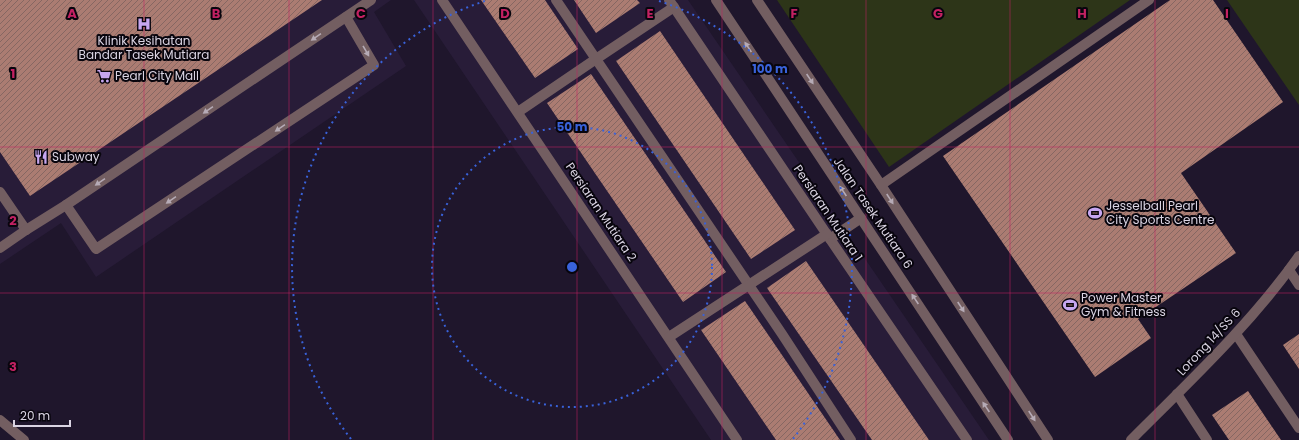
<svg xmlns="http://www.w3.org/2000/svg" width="1299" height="440" viewBox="0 0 1299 440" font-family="Poppins,sans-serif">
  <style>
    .built { fill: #281c38 }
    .green { fill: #2d3518 }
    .building { fill: url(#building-hatch) }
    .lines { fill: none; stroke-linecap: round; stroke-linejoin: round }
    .minor { stroke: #735e61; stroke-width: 10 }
    .oneway { fill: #b6abb6 }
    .grid { fill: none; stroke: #c32162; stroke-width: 1; stroke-opacity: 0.55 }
    .ring { fill: none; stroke: #3962da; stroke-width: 2; stroke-dasharray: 2 4 }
    .labels { text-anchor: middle; stroke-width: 4; stroke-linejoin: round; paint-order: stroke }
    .poi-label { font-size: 12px; fill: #dad4e3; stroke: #08050d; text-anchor: start }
    .street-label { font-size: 12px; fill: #dad4e3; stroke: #08050d }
    .grid-label { font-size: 13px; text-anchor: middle; font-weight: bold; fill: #c32162; stroke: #08050d; stroke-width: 4; stroke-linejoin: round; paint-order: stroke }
    .centre { fill: #3962da; stroke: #08050d; stroke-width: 2 }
    .ring-label { font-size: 12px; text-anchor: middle; font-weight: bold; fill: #3962da; stroke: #08050d; stroke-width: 4; stroke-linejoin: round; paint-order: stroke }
  </style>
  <defs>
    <pattern id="building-hatch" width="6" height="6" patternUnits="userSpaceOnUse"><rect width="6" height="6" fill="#ab7c72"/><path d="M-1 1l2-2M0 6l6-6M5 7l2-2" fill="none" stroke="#866762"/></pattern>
  </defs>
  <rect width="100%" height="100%" fill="#1f162c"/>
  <g class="built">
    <polygon points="0,0 391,0 374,12 406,66 96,277 61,223 0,264"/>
    <polygon points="414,0 688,0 989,440 711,440"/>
  </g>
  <g class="green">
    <polygon points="777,0 1130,0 889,167"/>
    <polygon points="1227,0 1299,0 1299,105"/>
  </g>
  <g class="building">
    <polygon points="0,0 322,0 30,196 0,152"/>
    <polygon points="481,0 545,0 578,49 535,78"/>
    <polygon points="574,0 637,0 640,3 596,33"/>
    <polygon points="1170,0 1213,0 1283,102 1181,173 1236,253 1138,319 1151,338 1095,377 943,156"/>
    <polygon points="660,31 795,230 751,259 616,61"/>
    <polygon points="591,74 726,272 683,302 547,103"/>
    <polygon points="806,261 929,440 872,440 767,288"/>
    <polygon points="745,301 840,440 776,440 701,330"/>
    <polygon points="1299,334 1299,369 1283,345"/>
    <polygon points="1248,391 1281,440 1229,440 1212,415"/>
  </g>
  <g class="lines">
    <g class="minor">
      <polyline points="442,0 737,440"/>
      <polyline points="556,0 782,334 851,440"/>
      <polyline points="669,0 830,239 967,440"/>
      <polyline points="716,0 1008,440"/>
      <polyline points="757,0 881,185 1048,440"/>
      <polyline points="518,112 596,59 674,7"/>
      <polyline points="881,185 1149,0"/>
      <polyline points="0,192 26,230"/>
      <polyline points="66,205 96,249 374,65 346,17"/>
      <polyline points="830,239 861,218"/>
      <polyline points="0,248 26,230 66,205 371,0"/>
      <polyline points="1289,270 1299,285"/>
      <polyline points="1236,334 1299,428"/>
      <polyline points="669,337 827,234"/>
      <polyline points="1177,394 1207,440"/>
      <polyline points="0,420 24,440"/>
      <path d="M 1131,440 C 1190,381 1251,324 1299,256"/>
    </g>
  </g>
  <defs><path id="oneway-solid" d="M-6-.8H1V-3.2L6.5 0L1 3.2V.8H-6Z"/></defs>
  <g class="oneway">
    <use href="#oneway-solid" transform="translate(316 37) rotate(146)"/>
    <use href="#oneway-solid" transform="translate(748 47) rotate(-124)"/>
    <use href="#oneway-solid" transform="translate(366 51) rotate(60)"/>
    <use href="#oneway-solid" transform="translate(810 79) rotate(56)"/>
    <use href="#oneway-solid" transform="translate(208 110) rotate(146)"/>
    <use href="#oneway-solid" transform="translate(280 128) rotate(146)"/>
    <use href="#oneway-solid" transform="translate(100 182) rotate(146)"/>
    <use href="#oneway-solid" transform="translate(843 191) rotate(-124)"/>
    <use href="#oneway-solid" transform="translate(890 199) rotate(57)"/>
    <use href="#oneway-solid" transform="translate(171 200) rotate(146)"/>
    <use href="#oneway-solid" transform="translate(915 299) rotate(-124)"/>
    <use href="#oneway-solid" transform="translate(961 307) rotate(57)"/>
    <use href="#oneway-solid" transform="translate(986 407) rotate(-124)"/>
    <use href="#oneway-solid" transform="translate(1032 416) rotate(57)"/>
  </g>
  <path class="grid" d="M 144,0 L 144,440M 289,0 L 289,440M 433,0 L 433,440M 577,0 L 577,440M 722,0 L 722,440M 866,0 L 866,440M 1010,0 L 1010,440M 1155,0 L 1155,440M 0,147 L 1299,147M 0,293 L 1299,293"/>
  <g class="ring">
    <circle cx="572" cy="267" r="140"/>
    <path d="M351 439A280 280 0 0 1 485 1M659 1A280 280 0 0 1 793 439"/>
  </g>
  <defs>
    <symbol id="hospital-bare" viewBox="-9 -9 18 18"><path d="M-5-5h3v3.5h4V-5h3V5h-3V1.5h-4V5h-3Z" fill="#c6a6f0" stroke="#08050d" stroke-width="2.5" paint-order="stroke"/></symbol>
    <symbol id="supermarket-bare" viewBox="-9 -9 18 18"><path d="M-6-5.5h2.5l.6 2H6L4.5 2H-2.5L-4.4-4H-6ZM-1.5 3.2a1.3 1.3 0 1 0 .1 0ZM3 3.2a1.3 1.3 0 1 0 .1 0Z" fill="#c6a6f0" stroke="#08050d" stroke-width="2.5" paint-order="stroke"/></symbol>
    <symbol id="restaurant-bare" viewBox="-9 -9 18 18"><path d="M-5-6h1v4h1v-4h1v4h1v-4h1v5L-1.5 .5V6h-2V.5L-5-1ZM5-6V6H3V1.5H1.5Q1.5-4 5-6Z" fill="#c6a6f0" stroke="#08050d" stroke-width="2.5" paint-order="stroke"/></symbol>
    <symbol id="stadium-bare" viewBox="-9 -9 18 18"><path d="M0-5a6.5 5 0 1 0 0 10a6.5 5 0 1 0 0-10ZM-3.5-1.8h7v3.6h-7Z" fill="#c6a6f0" stroke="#08050d" stroke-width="2.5" paint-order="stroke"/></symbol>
  </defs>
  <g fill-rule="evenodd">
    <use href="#hospital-bare" x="134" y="14" width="20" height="20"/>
    <use href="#supermarket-bare" x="94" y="66" width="20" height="20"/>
    <use href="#restaurant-bare" x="31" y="147" width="20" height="20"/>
    <use href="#stadium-bare" x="1085" y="203" width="20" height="20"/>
    <use href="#stadium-bare" x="1060" y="295" width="20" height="20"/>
  </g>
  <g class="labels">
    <g class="poi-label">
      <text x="144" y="45" text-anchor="middle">Klinik Kesihatan<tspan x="144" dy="14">Bandar Tasek Mutiara</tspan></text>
      <text x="115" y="80">Pearl City Mall</text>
      <text x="52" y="161">Subway</text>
      <text x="1106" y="210">Jesselball Pearl<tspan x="1106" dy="14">City Sports Centre</tspan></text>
      <text x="1081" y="302">Power Master<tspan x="1081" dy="14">Gym &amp; Fitness</tspan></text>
    </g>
    <g class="street-label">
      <text transform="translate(601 212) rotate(56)" y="4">Persiaran Mutiara 2</text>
      <text transform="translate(828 213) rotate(56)" y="4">Persiaran Mutiara 1</text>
      <text transform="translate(873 213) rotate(56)" y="4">Jalan Tasek Mutiara 6</text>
      <text transform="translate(1209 342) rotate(-47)" y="4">Lorong 14/SS 6</text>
    </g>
  </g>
  <g class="grid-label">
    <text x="72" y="18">A</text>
    <text x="216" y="18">B</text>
    <text x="361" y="18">C</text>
    <text x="505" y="18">D</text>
    <text x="650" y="18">E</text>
    <text x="794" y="18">F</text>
    <text x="938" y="18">G</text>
    <text x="1082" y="18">H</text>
    <text x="1227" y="18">I</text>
    <text x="13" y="78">1</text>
    <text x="13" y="225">2</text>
    <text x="13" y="371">3</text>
  </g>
  <circle cx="572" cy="267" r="6" class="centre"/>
  <g class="ring-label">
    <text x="770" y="73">100 m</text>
    <text x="572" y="131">50 m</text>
  </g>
  <path d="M14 420v6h56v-6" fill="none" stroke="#dad4e3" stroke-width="2"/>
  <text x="20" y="420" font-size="12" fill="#dad4e3" stroke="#08050d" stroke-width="3" paint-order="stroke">20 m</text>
</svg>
